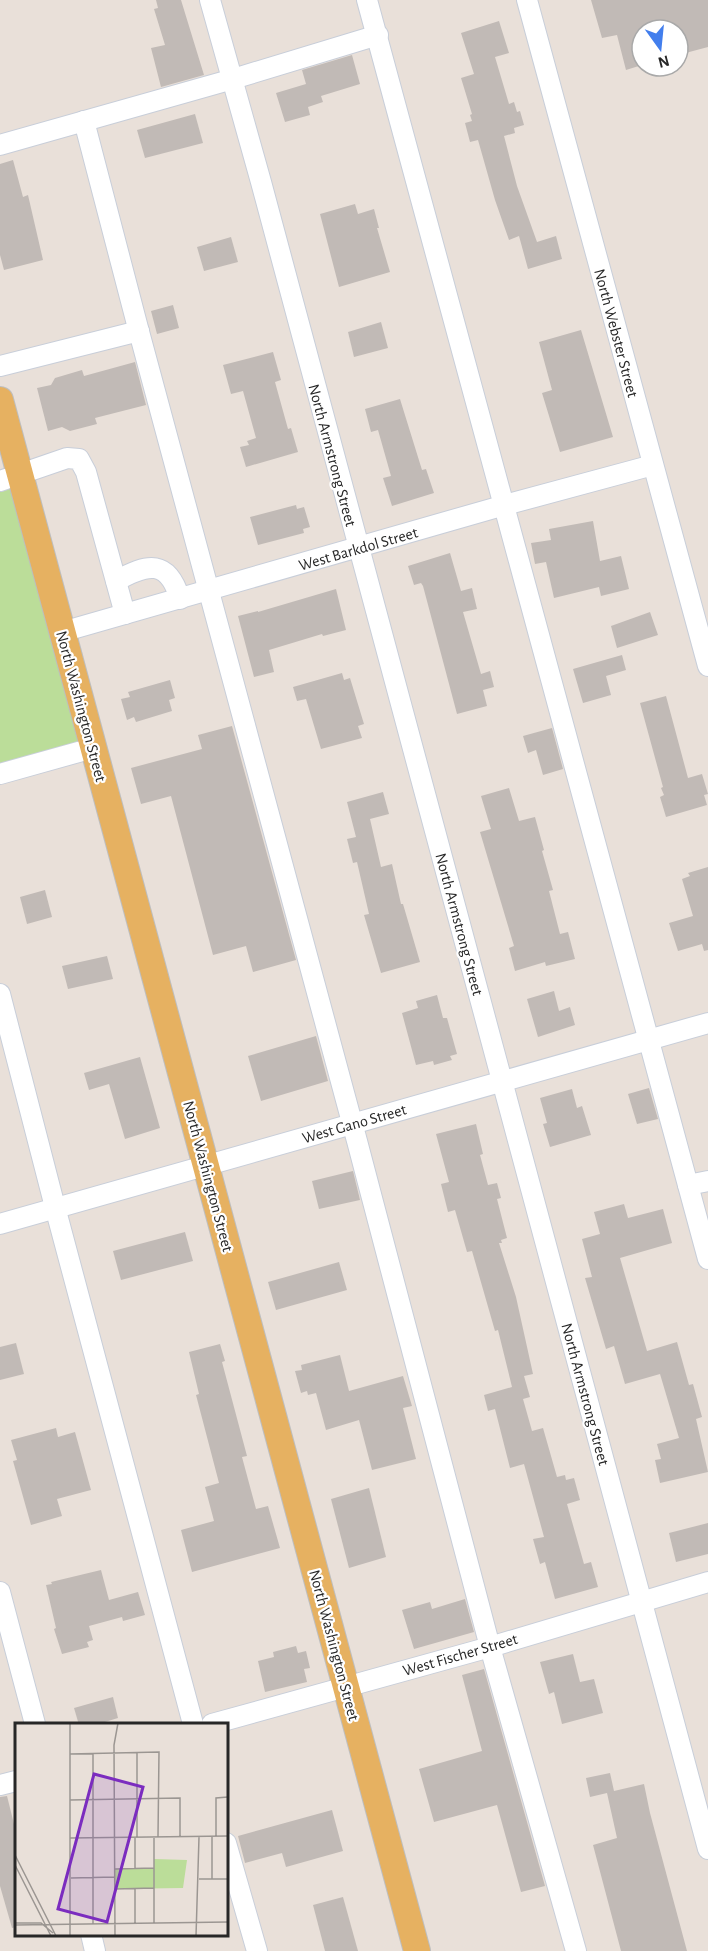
<svg xmlns="http://www.w3.org/2000/svg" width="708" height="1951" viewBox="0 0 708 1951" font-family="'Alegreya Sans',sans-serif">
  <style>
    .green { fill: #bd9 }
    .building { fill: #c1bab6 }
    .lines { fill: none; stroke-linecap: round; stroke-linejoin: round }
    .minor-casing { stroke: #c8ced9; stroke-width: 22 }
    .major-casing { stroke: #bebebe; stroke-width: 28 }
    .minor { stroke: #fff; stroke-width: 20 }
    .major { stroke: #e6b161; stroke-width: 26 }
    .labels { text-anchor: middle; stroke-width: 4.5; stroke-linejoin: round; paint-order: stroke }
    .street-label { font-size: 16px; fill: #272727; stroke: #fff }
    .inset-road { fill: none; stroke: #9b9692; stroke-width: 1.5 }
    .view { fill: #7b2cbf; fill-opacity: 0.15; stroke: #7b2cbf; stroke-width: 3 }
    .inset-edge { fill: none; stroke: #272727; stroke-width: 3 }
  </style>
  <rect width="100%" height="100%" fill="#e9e0d9"/>
  <polygon class="green" points="20,475 93,748 0,774 0,481"/>
  <g class="building">
    <polygon points="156,0 181,0 204,75 161,87 151,48 165,45 154,9 158,8"/>
    <polygon points="591,0 708,0 708,47 678,55 678,30 642,30 642,65 626,70 617,35 602,38"/>
    <polygon points="499,21 509,53 495,57 509,104 514,102 517,112 520,111 524,125 514,128 515,133 504,136 517,186 537,242 556,236 562,259 528,269 519,236 509,240 495,200 478,140 470,142 465,123 472,121 470,115 472,114 461,78 474,74 461,33"/>
    <polygon points="352,55 360,84 321,96 323,102 308,107 310,115 285,122 276,93 306,84 302,70"/>
    <polygon points="195,114 203,143 145,158 137,130"/>
    <polygon points="13,160 23,197 28,195 43,260 4,270 0,255 0,164"/>
    <polygon points="355,204 358,214 374,209 379,228 377,228 390,272 339,287 320,214"/>
    <polygon points="231,237 238,262 204,271 197,247"/>
    <polygon points="173,305 179,328 157,334 151,311"/>
    <polygon points="381,322 388,348 354,357 348,332"/>
    <polygon points="581,330 613,437 560,452 542,393 552,390 539,342"/>
    <polygon points="273,352 281,380 275,382 288,429 291,428 298,452 246,467 240,447 249,445 247,441 256,438 243,391 231,394 223,365"/>
    <polygon points="135,362 146,405 95,418 97,424 70,431 62,427 48,431 37,388 51,385 55,378 82,370 84,376"/>
    <polygon points="400,399 422,470 426,469 434,493 392,506 383,478 391,476 378,430 371,432 365,409"/>
    <polygon points="296,505 297,509 304,507 310,527 303,529 304,533 258,545 250,517"/>
    <polygon points="593,521 600,561 621,556 629,589 601,596 599,587 554,598 546,562 535,564 531,543 551,540 549,529"/>
    <polygon points="450,553 461,591 472,588 477,609 463,612 481,674 490,671 494,687 483,690 487,706 457,714 423,586 421,583 414,585 408,566"/>
    <polygon points="336,589 346,630 323,636 322,634 269,650 274,672 254,677 238,616 258,611 258,612"/>
    <polygon points="650,612 658,635 617,648 611,626"/>
    <polygon points="622,655 626,670 606,676 611,695 583,703 573,669"/>
    <polygon points="342,673 344,680 350,678 364,724 358,726 362,738 321,749 306,699 297,701 293,687"/>
    <polygon points="170,680 175,698 169,700 172,711 136,722 134,717 127,720 121,699 130,697 128,692"/>
    <polygon points="666,696 688,778 702,774 708,794 704,795 707,805 666,817 660,797 664,795 661,788 663,787 640,703"/>
    <polygon points="232,726 296,960 253,972 246,946 213,955 171,796 141,804 131,768 202,749 198,735"/>
    <polygon points="552,728 563,769 543,775 536,750 528,753 523,736"/>
    <polygon points="509,788 519,821 535,817 544,850 542,851 553,890 549,891 560,934 568,932 575,959 546,966 545,962 515,971 509,948 514,946 480,832 491,829 481,796"/>
    <polygon points="383,792 389,814 370,819 381,867 392,864 401,904 403,904 420,962 381,973 364,915 369,914 357,862 353,863 347,839 356,837 347,802"/>
    <polygon points="708,867 708,950 704,951 702,944 678,951 669,923 693,916 682,879 690,876 688,873"/>
    <polygon points="45,890 52,917 27,924 20,897"/>
    <polygon points="107,956 113,979 68,989 62,966"/>
    <polygon points="554,991 559,1011 570,1007 575,1025 538,1037 527,999"/>
    <polygon points="437,995 443,1018 447,1018 457,1054 450,1056 452,1060 434,1065 433,1061 416,1065 402,1013 418,1008 416,1001"/>
    <polygon points="316,1036 328,1081 261,1101 248,1056"/>
    <polygon points="140,1057 160,1128 125,1139 109,1084 89,1090 84,1073"/>
    <polygon points="649,1088 658,1119 637,1124 628,1094"/>
    <polygon points="572,1089 577,1108 582,1106 591,1135 550,1147 543,1124 547,1123 540,1098"/>
    <polygon points="476,1124 483,1154 480,1155 488,1185 497,1183 501,1198 497,1199 507,1238 501,1240 502,1243 499,1243 516,1297 533,1374 524,1376 530,1397 523,1399 532,1431 543,1428 557,1477 565,1475 566,1480 574,1478 580,1500 567,1504 584,1564 591,1562 598,1587 555,1599 545,1562 540,1564 533,1539 544,1537 524,1464 510,1468 495,1409 488,1411 484,1395 512,1387 498,1330 495,1331 472,1251 467,1252 455,1210 448,1212 441,1184 449,1182 436,1134"/>
    <polygon points="353,1171 360,1200 319,1209 312,1181"/>
    <polygon points="624,1204 628,1218 663,1209 672,1243 620,1258 647,1351 677,1342 689,1385 693,1384 702,1417 696,1419 708,1472 660,1483 655,1460 661,1459 657,1444 679,1438 660,1374 625,1384 614,1346 606,1349 585,1278 592,1277 582,1239 600,1234 594,1212"/>
    <polygon points="185,1232 193,1261 121,1280 113,1251"/>
    <polygon points="339,1262 347,1290 276,1310 268,1282"/>
    <polygon points="16,1343 24,1374 0,1380 0,1347"/>
    <polygon points="220,1344 225,1361 222,1362 247,1456 242,1457 256,1509 268,1506 280,1548 192,1572 181,1530 214,1521 205,1487 219,1483 196,1395 199,1394 189,1352"/>
    <polygon points="340,1355 349,1391 403,1376 412,1406 403,1408 416,1459 372,1470 359,1420 326,1430 316,1393 308,1395 307,1391 301,1393 295,1371 302,1370 301,1365"/>
    <polygon points="56,1428 58,1437 75,1432 91,1490 57,1499 62,1516 31,1525 13,1461 17,1460 11,1440"/>
    <polygon points="369,1488 386,1557 349,1568 331,1499"/>
    <polygon points="708,1523 708,1554 676,1562 669,1533"/>
    <polygon points="101,1570 109,1600 138,1592 145,1615 123,1621 122,1617 89,1626 93,1640 87,1642 89,1647 62,1654 54,1629 56,1628 46,1585 52,1584 51,1582"/>
    <polygon points="465,1599 474,1632 414,1649 402,1610 430,1602 432,1609"/>
    <polygon points="296,1646 298,1653 306,1651 310,1668 304,1669 307,1682 265,1692 258,1661 274,1657 273,1652"/>
    <polygon points="573,1654 580,1682 594,1679 603,1713 562,1724 554,1692 549,1694 540,1662"/>
    <polygon points="484,1669 545,1886 521,1892 497,1805 434,1822 419,1769 482,1751 462,1675"/>
    <polygon points="113,1697 118,1718 95,1725 79,1725 74,1708"/>
    <polygon points="610,1773 614,1791 644,1784 650,1813 687,1951 621,1951 593,1845 617,1838 607,1793 590,1797 586,1778"/>
    <polygon points="7,1796 16,1832 16,1927 12,1928 0,1886 0,1797"/>
    <polygon points="332,1810 343,1851 286,1867 282,1853 245,1863 238,1836"/>
    <polygon points="343,1897 358,1951 325,1951 313,1905"/>
  </g>
  <g class="lines">
    <defs>
      <g id="minor">
        <polyline points="210,0 261,182 708,1849"/>
        <polyline points="367,0 708,1259"/>
        <polyline points="527,0 708,666"/>
        <polyline points="84,121 138,328 357,1141 490,1647 576,1951"/>
        <polyline points="0,145 233,79 378,35"/>
        <polyline points="0,366 139,331"/>
        <polyline points="0,481 67,458 79,459 86,472 125,614"/>
        <path d="M 116,581 C 148,563 168,559 180,599"/>
        <polyline points="62,632 505,505 653,465"/>
        <polyline points="0,774 93,748"/>
        <polyline points="0,994 55,1207 193,1724"/>
        <polyline points="688,1185 708,1181"/>
        <polyline points="0,1224 708,1023"/>
        <polyline points="0,1592 35,1724"/>
        <polyline points="212,1724 490,1647 708,1582"/>
        <polyline points="0,1785 16,1781"/>
        <polyline points="226,1843 257,1951"/>
        <polyline points="91,1934 95,1951"/>
      </g>
      <polyline id="major" points="0,400 417,1951"/>
    </defs>
    <use href="#minor" class="minor-casing"/>
    <use href="#major" class="major-casing"/>
    <use href="#minor" class="minor"/>
    <use href="#major" class="major"/>
  </g>
  <g class="labels">
    <g class="street-label">
      <text transform="translate(617 333) rotate(75)" y="6">North Webster Street</text>
      <text transform="translate(333 455) rotate(75)" y="6">North Armstrong Street</text>
      <text transform="translate(358 548) rotate(-16)" y="6">West Barkdol Street</text>
      <text transform="translate(82 706) rotate(75)" y="6">North Washington Street</text>
      <text transform="translate(460 924) rotate(75)" y="6">North Armstrong Street</text>
      <text transform="translate(354 1123) rotate(-16)" y="6">West Gano Street</text>
      <text transform="translate(209 1176) rotate(75)" y="6">North Washington Street</text>
      <text transform="translate(586 1394) rotate(75)" y="6">North Armstrong Street</text>
      <text transform="translate(335 1645) rotate(75)" y="6">North Washington Street</text>
      <text transform="translate(460 1654) rotate(-16)" y="6">West Fischer Street</text>
    </g>
  </g>
  <g transform="translate(15 1723)">
    <rect width="213" height="213" fill="#e9e0d9"/>
    <path d="M 139,136 L 172,137 L 168,165 L 100,166 L 100,146 L 139,145 Z" fill="#bd9"/>
    <path class="inset-road" d="M 55,0 L 55,213M 78,30 L 78,201M 55,31 L 144,29 L 143,114M 55,77 L 165,75 L 165,114M 197,113 L 197,156M 201,113 L 201,75 L 213,74M 122,114 L 122,30M 55,115 L 213,113M 139,115 L 139,200M 0,132 L 41,213M 0,142 L 36,213M 100,146 L 139,145M 120,146 L 120,115M 56,155 L 100,154M 184,156 L 213,156M 100,166 L 139,165M 120,166 L 120,200M 0,200 L 26,200 L 38,210M 0,202 L 213,199M 100,213 L 99,22 L 103,0M 181,213 L 184,114"/>
    <path class="view" d="M 79,51 L 128,64 L 92,199 L 43,186 Z"/>
    <rect width="213" height="213" class="inset-edge"/>
  </g>
  <g transform="translate(660 48) rotate(165)"><circle r="28" fill="#ffffff" stroke="#a9a9a9" stroke-width="1.5"/>
  <path d="M0-4.5L10 22L0 15L-10 22Z" fill="#427eed"/>
  <text y="-9" font-size="16" font-weight="bold" text-anchor="middle" fill="#272727">N</text>
  </g>
</svg>
